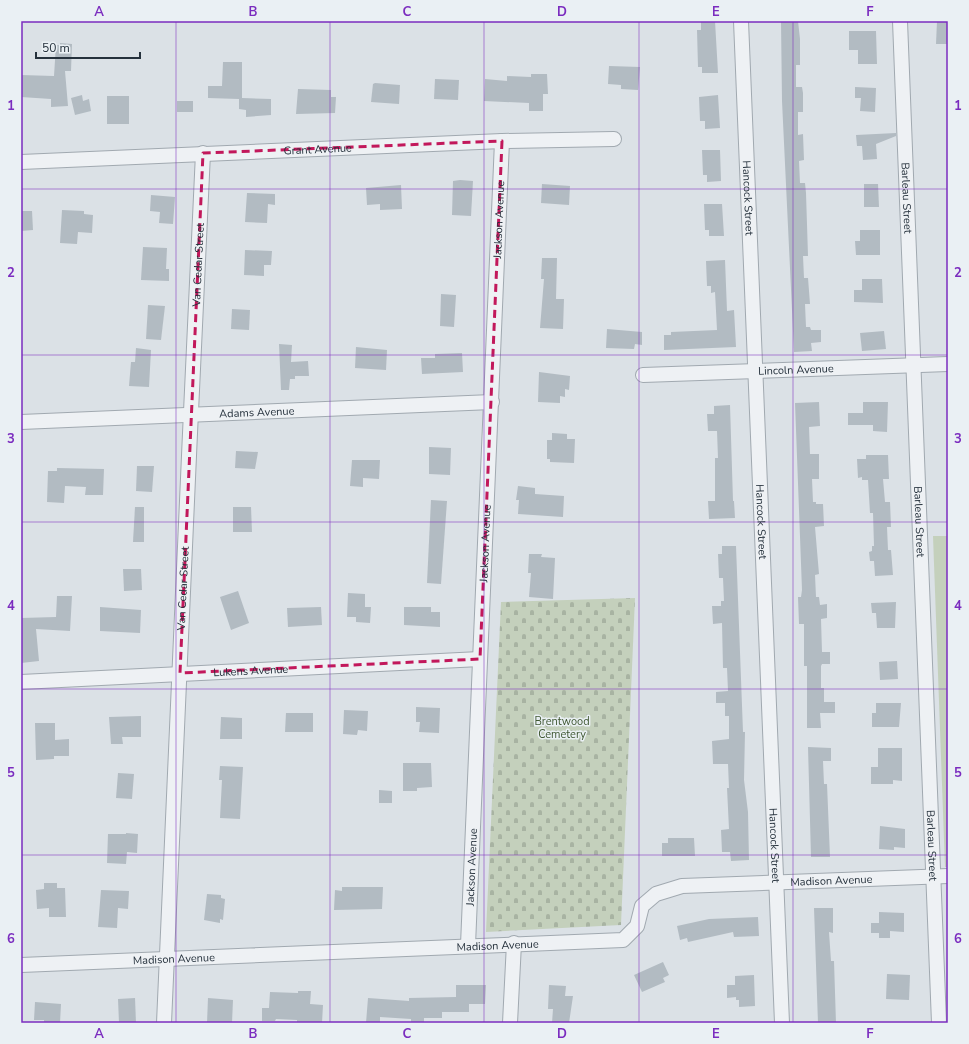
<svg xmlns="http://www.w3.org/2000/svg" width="969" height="1044" viewBox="0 0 969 1044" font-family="'Nunito Sans',sans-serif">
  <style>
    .green { fill: #c4d0bc }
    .cemetery { fill: url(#cemetery-stones) }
    .building { fill: #b2bbc2 }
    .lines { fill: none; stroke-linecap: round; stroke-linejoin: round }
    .minor-casing { stroke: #a1a9b0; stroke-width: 16 }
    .minor { stroke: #eef1f4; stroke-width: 14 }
    .marked { fill: none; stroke: #c2185b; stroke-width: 3; stroke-dasharray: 8 5; stroke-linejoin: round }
    .grid { fill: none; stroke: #7b2cbf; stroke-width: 1; stroke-opacity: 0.55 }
    .labels { text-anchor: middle; stroke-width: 3; stroke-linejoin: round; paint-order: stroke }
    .street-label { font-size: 11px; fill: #25313c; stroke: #eaf0f4 }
    .park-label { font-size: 11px; fill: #3f5732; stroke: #eaf0f4 }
    .neatline { fill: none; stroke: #7b2cbf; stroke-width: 1.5 }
    .grid-label { font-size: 13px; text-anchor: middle; font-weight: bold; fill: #7b2cbf }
  </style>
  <defs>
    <pattern id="cemetery-stones" width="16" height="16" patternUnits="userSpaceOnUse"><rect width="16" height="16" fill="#c4d0bc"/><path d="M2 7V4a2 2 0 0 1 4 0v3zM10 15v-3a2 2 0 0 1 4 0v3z" fill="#a8b3a2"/></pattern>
  </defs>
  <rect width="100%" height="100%" fill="#dbe1e6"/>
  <polygon class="green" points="933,536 948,536 948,867 945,867"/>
  <polygon class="cemetery" points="635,598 621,925 486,932 501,602"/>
  <g class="building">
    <polygon points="701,21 715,21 718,73 702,73 702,67 698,67 697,30 701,30"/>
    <polygon points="781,21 798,21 800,39 800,65 796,65 796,87 802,87 803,93 803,112 798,112 798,135 803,134 804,160 799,161 800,183 805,183 806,193 808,256 803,256 804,278 808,278 810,304 805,304 806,327 810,327 811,330 821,330 821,342 811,343 812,351 794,352 782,101"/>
    <polygon points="937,21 948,21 948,44 936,44"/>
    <polygon points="849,31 876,31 877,64 858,64 858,50 849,50"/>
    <polygon points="60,43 72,44 71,71 65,71 68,106 51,107 51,99 21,97 21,75 54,76 56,45 60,45"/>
    <polygon points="223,62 242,62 242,98 271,99 271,115 246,117 246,110 239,109 239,99 208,98 208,86 222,86"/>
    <polygon points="609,66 640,67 638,90 621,89 621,85 608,84"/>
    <polygon points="531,74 547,74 548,94 543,94 543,111 529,111 529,103 484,101 485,79 507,81 507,76 531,77"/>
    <polygon points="435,79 459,80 458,100 434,99"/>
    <polygon points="375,83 400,85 399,104 371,102 373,84"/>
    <polygon points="855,87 876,88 875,112 860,111 861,98 855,98"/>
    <polygon points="298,89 331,90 331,97 336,97 335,113 296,114"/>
    <polygon points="82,95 83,101 89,99 91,111 75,115 71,98"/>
    <polygon points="718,95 720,128 705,129 705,121 700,121 699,97"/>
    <rect x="107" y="96" width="22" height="28"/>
    <rect x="177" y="101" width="16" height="11"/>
    <polygon points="896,133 896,136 876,144 877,159 863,160 862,146 857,146 856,135"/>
    <polygon points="702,150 720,150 721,181 707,182 707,175 703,175"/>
    <polygon points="460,180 473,181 471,216 452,215 453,181"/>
    <polygon points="542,184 570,186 569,205 541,203"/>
    <polygon points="864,184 878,184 879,207 864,207"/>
    <polygon points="401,185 402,209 380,210 380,204 367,205 366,188"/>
    <polygon points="247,193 275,194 275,205 268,204 267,223 245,222"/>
    <polygon points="151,195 175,197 173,224 159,223 160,212 150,211"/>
    <polygon points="704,204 722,204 724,236 709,236 709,230 705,230"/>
    <polygon points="62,210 84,211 84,214 93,215 92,233 78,232 77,244 60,243"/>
    <polygon points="21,211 32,211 33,230 21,231"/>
    <polygon points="860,230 880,230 880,255 856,255 855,241 860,241"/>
    <polygon points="143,247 167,248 166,269 169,269 169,281 141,280"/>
    <polygon points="245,250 272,251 271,265 264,265 264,276 244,275"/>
    <polygon points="542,258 557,258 556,299 564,299 563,329 540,328 544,279 541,279"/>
    <polygon points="725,260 727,311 734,310 736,347 664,350 664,335 671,335 671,332 717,330 715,292 711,293 711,286 707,286 706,261"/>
    <polygon points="862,279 882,279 883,303 854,302 854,290 862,290"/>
    <polygon points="441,294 456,295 454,327 440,326"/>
    <polygon points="148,305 165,306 161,340 146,339"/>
    <polygon points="232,309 250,310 249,330 231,329"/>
    <polygon points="607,329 642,332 642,345 635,344 634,349 606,348"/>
    <polygon points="884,331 886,349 862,351 860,333"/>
    <polygon points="279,344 292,345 291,362 308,361 309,376 295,376 295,379 290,379 289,390 281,390"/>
    <polygon points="356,347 387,350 386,370 355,368"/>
    <polygon points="136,348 151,350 149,387 129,386 131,362 135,362"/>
    <polygon points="462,353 463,372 422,374 421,358 435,358 435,354"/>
    <polygon points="539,372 570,376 569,390 565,389 565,397 560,396 560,403 538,402"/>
    <polygon points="819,402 820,426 809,427 810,454 819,454 819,479 812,479 813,502 816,502 816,504 823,504 824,526 815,527 819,574 815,575 816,597 819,597 820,605 827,604 827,618 821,619 822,652 830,652 830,664 822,664 821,666 821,688 824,688 824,702 835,702 835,713 820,713 821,728 807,728 807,666 804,666 804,624 799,624 798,597 801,597 802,590 795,403"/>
    <polygon points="863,402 888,402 887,432 873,431 873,425 848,425 848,413 863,413"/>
    <polygon points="730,405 733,501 734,501 735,518 709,519 708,501 715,501 715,458 718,458 717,431 708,431 707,414 714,414 714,406"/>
    <polygon points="552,433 567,434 567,439 575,439 574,463 550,462 550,459 547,459 547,440 552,440"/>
    <polygon points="429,447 451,448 450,475 429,474"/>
    <polygon points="236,451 258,452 255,469 235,468"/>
    <polygon points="866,455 888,455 889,479 883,479 885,502 890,502 891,527 887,527 888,550 891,550 893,575 875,576 874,561 870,561 869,552 872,551 872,546 874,546 873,513 870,513 868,480 862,480 862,477 858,478 857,459 866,459"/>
    <polygon points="352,460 380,460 379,479 363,478 363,487 350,486"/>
    <polygon points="137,466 154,466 152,492 136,491"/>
    <polygon points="57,468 104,469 103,495 85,495 86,487 65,486 64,503 47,502 48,471 57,471"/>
    <polygon points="518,486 535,488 535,494 564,496 563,517 518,514 519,500 516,500"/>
    <polygon points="431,500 447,501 441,584 427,583"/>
    <polygon points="135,507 144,507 144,542 133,542"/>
    <polygon points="233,507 251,507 252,532 233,532"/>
    <polygon points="722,546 736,546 743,732 745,732 744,780 748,812 749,860 731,861 730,852 722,852 721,830 729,829 727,788 729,788 728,764 713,764 712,741 729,739 729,716 725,716 725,703 716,703 716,692 728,691 727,668 723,668 722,623 713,624 712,606 721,606 721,601 724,601 723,578 719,578 718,554 722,554"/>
    <polygon points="529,554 542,554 541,557 555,558 553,599 529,597 531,573 528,573"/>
    <polygon points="123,569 141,569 142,590 124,591"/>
    <polygon points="238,591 249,623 231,630 220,597"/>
    <polygon points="348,593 365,594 365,607 371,607 370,623 356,622 356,617 347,617"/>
    <polygon points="57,596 72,596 70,631 36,629 39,661 21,663 21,618 56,617"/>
    <polygon points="896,602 895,628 877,628 876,613 872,613 871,603"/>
    <polygon points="100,607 141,610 140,633 100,631"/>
    <polygon points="321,607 322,625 288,627 287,608"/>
    <polygon points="404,607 431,607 431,612 440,612 440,627 404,625"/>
    <polygon points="897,661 898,679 880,680 879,662"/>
    <polygon points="876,703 901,703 899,727 872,727 872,713 876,713"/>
    <polygon points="416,707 440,708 439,733 419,732 420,722 416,722"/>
    <polygon points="344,710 368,711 367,731 358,730 357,735 343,734"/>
    <polygon points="286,713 313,713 313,732 285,732"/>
    <polygon points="141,716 141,737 122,737 123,744 111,744 109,717"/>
    <polygon points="221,717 242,718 242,739 220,739"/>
    <polygon points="35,723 55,723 55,740 69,739 69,756 54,756 54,759 36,760"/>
    <polygon points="808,747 831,748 831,761 823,761 824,784 827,784 830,857 811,857"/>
    <polygon points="878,748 902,748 902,781 893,780 893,784 871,784 871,767 878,767"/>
    <polygon points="403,763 431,763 432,787 417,788 417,791 403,791"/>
    <polygon points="220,766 243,767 240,819 220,818 222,780 219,780"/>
    <polygon points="118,773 134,774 132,799 116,798"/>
    <polygon points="379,790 392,791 392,803 379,803"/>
    <polygon points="880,826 905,829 905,848 894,847 894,850 879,849"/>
    <polygon points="126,833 138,834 137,853 127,852 126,864 107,863 108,834 126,834"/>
    <polygon points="668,838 694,838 695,856 662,856 662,843 668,843"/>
    <polygon points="44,883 57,883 57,888 65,888 66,917 49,917 49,908 37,909 36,890 44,889"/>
    <polygon points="342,887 383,887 382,909 334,910 335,890 342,891"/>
    <polygon points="101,890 129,891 128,909 118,908 117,928 98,927"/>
    <polygon points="207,894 221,895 221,898 225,899 223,920 220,919 220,923 204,920"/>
    <polygon points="814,908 833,908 833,933 829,932 831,961 834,961 836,1023 818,1023"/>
    <polygon points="879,912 904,913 904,932 890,931 890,938 879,938 879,933 871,933 871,923 879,923"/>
    <polygon points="758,917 759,936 734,937 733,932 688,942 687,938 680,940 677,926 709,919"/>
    <polygon points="663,962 669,975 663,978 665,982 642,992 634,975"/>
    <polygon points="887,974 910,975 909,1000 886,999"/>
    <polygon points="754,975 755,1006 739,1007 739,1000 736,1000 736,997 727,998 727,985 735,985 735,976"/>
    <polygon points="456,985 486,985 485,1004 469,1004 469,1012 442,1012 442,1018 424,1018 424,1023 411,1023 411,1019 380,1017 380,1023 366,1023 368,998 409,1001 409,998 456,997"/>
    <polygon points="549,985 566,986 565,996 573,996 569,1023 552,1023 553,1009 548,1009"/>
    <polygon points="298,991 311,991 310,1004 323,1005 322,1023 297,1023 297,1020 276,1019 275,1021 262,1021 262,1008 269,1008 270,992 298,993"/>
    <polygon points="135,998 136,1023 119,1023 118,999"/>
    <polygon points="208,998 233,1000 232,1023 207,1023"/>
    <polygon points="35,1002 61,1004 60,1023 44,1023 44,1020 34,1020"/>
  </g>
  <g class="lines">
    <defs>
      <g id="minor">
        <path id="s1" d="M 741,21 L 782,1023"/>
        <path id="s2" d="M 900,21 L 939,1023"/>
        <path id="s3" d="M 21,162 L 502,141 L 614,139"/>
        <path id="s4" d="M 643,375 L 948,364"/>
        <path id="s5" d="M 21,422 L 492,402"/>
        <path id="s6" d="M 21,682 L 480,659"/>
        <path id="s7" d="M 468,945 L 502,141"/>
        <path id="s8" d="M 21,965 L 623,940 L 637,926 L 642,906 L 656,894 L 682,886 L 948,876"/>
        <path id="s9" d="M 164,1023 C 175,733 190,443 203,153"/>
        <polyline points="510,1023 514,943"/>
      </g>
    </defs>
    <use href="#minor" class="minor-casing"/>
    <use href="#minor" class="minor"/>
  </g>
  <path class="marked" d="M 502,141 L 480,659 L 180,673 L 203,153 Z"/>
  <path class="grid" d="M 176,21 L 176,1023M 330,21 L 330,1023M 484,21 L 484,1023M 639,21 L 639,1023M 793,21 L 793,1023M 21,189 L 948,189M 21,355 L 948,355M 21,522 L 948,522M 21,689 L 948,689M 21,855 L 948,855"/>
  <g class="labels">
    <g class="street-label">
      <text dy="4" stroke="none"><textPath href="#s3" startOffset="297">Grant Avenue</textPath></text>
      <text dy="4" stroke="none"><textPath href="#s1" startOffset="177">Hancock Street</textPath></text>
      <text dy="4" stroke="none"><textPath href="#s2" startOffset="177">Barleau Street</textPath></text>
      <text dy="4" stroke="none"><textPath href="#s7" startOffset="726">Jackson Avenue</textPath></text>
      <text dy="4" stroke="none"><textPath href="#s9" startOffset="759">Van Cedar Street</textPath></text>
      <text dy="4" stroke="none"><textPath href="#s4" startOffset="153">Lincoln Avenue</textPath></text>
      <text dy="4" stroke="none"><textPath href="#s5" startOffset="236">Adams Avenue</textPath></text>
      <text dy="4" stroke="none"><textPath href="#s1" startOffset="501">Hancock Street</textPath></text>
      <text dy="4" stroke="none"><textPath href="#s2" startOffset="501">Barleau Street</textPath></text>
      <text dy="4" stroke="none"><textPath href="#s7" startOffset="402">Jackson Avenue</textPath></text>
      <text dy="4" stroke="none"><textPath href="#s9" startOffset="435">Van Cedar Street</textPath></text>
      <text dy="4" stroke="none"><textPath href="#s6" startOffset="230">Lukens Avenue</textPath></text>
      <text dy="4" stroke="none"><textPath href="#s1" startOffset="825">Hancock Street</textPath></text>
      <text dy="4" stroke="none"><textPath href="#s2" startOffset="825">Barleau Street</textPath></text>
      <text dy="4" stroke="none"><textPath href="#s7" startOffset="78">Jackson Avenue</textPath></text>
      <text dy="4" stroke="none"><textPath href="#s8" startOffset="838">Madison Avenue</textPath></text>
      <text dy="4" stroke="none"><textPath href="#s8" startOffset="477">Madison Avenue</textPath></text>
      <text dy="4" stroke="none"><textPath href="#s8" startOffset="153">Madison Avenue</textPath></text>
    </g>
    <g class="park-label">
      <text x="562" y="725">Brentwood<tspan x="562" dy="13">Cemetery</tspan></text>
    </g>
  </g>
  <rect width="969" height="1044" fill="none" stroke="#eaf0f4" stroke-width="44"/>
  <path d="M36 52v6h104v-6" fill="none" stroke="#25313c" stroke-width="2"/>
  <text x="42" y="52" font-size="12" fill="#25313c" stroke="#eaf0f4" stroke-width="3" paint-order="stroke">50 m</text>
  <rect x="22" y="22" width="925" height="1000" class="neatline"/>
  <g class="grid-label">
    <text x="99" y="16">A</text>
    <text x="253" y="16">B</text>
    <text x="407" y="16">C</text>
    <text x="562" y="16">D</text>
    <text x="716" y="16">E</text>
    <text x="870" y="16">F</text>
    <text x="11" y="110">1</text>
    <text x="958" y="110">1</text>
    <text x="11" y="277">2</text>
    <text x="958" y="277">2</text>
    <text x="11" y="443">3</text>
    <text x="958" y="443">3</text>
    <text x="11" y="610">4</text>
    <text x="958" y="610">4</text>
    <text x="11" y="777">5</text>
    <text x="958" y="777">5</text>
    <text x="11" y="943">6</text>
    <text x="958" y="943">6</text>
    <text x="99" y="1038">A</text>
    <text x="253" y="1038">B</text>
    <text x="407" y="1038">C</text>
    <text x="562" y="1038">D</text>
    <text x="716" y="1038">E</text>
    <text x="870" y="1038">F</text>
  </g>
</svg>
